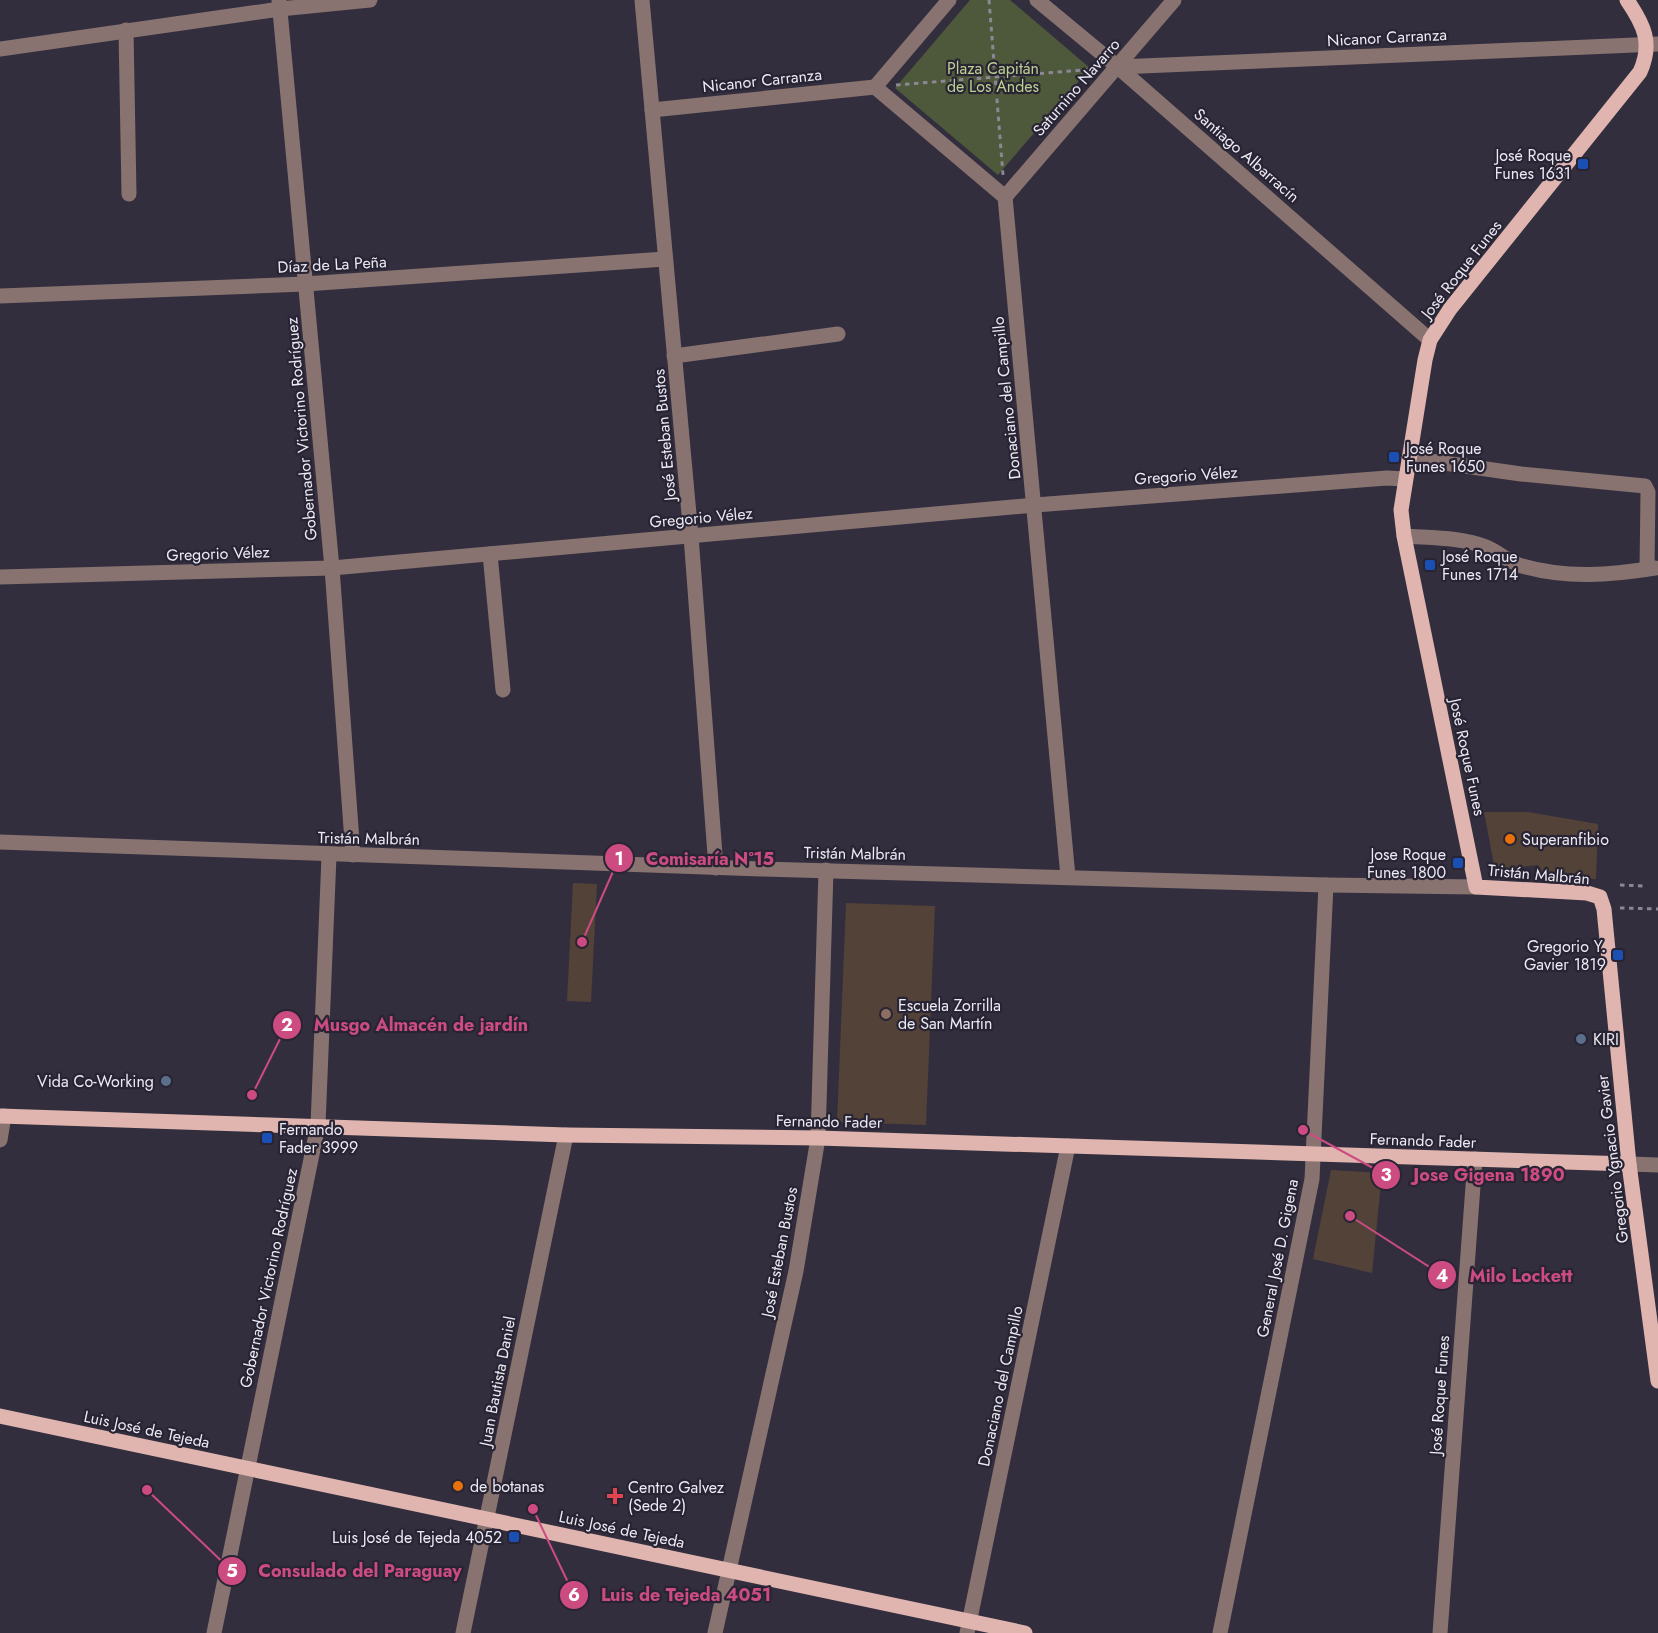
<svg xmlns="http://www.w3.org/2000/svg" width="1658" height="1633" viewBox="0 0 1658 1633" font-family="Jost,sans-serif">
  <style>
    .green { fill: #4e583a }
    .building { fill: #534238 }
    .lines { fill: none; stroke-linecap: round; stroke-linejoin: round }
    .path { stroke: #8b8895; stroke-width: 3; stroke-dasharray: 4.5 4.5; stroke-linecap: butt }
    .minor { stroke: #887370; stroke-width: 15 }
    .major { stroke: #e0b5af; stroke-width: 15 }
    .transit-dot { fill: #1a4fb4; stroke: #282433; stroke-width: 2 }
    .food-dot { fill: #e8710a; stroke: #282433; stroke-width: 2 }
    .education-dot { fill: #8d6e63; stroke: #282433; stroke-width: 2 }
    .service-dot { fill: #5c6f8a; stroke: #282433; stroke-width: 2 }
    .health-dot { fill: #e0444e; stroke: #282433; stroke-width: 2 }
    .labels { text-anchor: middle; stroke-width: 4.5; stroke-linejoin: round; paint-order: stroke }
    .street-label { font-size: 16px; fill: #eceaf4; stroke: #282433 }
    .park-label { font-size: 16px; fill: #bbd190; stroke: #282433 }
    .poi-label { font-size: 16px; fill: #eceaf4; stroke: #282433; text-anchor: start }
    .leader { fill: none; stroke: #cc4c81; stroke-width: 2 }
    .callout-dot { fill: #cc4c81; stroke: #282433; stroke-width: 2 }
    .mark-label { font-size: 18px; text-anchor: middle; font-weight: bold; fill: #fff }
    .callout-label { font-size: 18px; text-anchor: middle; font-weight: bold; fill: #cc4c81; stroke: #282433; stroke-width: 4.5; stroke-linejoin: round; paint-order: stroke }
  </style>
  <rect width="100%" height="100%" fill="#322e3e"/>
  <polygon class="green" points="970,0 1010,0 1090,68 998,175 895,88"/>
  <g class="building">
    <polygon points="1484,812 1528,812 1598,824 1596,879 1538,878 1538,865 1495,870"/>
    <polygon points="573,883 597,884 591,1002 567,1001"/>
    <polygon points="846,903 935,906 926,1125 837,1122"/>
    <polygon points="1331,1170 1382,1173 1372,1273 1313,1259"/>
  </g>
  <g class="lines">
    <g class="path">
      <polyline points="989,0 1003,175"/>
      <polyline points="896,85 1096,69"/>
      <polyline points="1620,885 1644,886"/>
      <polyline points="1620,908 1658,909"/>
    </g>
    <g class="minor">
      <polyline points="279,0 332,568 353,855"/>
      <polyline points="642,0 691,536 716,868"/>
      <polyline points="949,0 875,87 1005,197 1068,877"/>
      <polyline points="1037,0 1118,67 1430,340"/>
      <polyline points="126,30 129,194"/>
      <polyline points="0,49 280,9 370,0"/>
      <polyline points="1118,67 1658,44"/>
      <polyline points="652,110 875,87"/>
      <polyline points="1005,197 1174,0"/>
      <polyline points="0,296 305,284 665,259"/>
      <polyline points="674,356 838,334"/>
      <polyline points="1409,458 1521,474 1645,486 1648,492 1647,569"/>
      <path d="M 1404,536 C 1430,538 1461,537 1486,547 C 1498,552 1509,562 1522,566 C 1567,579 1611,575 1655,568"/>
      <polyline points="490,554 503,690"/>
      <polyline points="0,577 332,568 1035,505 1387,478 1405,479"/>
      <polyline points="0,842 761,869 1326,885 1476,887"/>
      <polyline points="0,1140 4,1116"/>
      <polyline points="1629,1164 1658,1165"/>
      <polyline points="214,1633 318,1125 329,856"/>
      <polyline points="463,1633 566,1135"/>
      <polyline points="715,1633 796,1271 818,1138 826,870"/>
      <polyline points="967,1633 1068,1146"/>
      <polyline points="1220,1633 1312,1179 1326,885"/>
      <polyline points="1440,1633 1475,1159"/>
    </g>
    <g class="major">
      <path d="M 1627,0 C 1644,25 1653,43 1640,72 L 1450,309 L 1430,340 L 1425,360 L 1401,510 L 1404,536 L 1476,887 L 1587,893 L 1600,897 L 1604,909 L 1629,1164 L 1658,1381"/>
      <polyline points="0,1116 566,1135 818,1138 1629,1164"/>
      <polyline points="0,1416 1025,1633"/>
    </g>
  </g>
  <g class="transit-dot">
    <rect x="1577" y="158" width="12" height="12" rx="3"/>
    <rect x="1388" y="451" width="12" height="12" rx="3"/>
    <rect x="1424" y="559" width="12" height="12" rx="3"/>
    <rect x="1452" y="857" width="12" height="12" rx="3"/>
    <rect x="1612" y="949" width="12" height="12" rx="3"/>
    <rect x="261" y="1132" width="12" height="12" rx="3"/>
    <rect x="508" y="1531" width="12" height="12" rx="3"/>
  </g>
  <g class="food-dot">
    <circle cx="1510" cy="839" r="6"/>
    <circle cx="458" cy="1486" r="6"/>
  </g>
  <circle class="education-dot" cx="886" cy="1014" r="6"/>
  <g class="service-dot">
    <circle cx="1581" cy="1039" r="6"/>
    <circle cx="166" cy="1081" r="6"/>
  </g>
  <path class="health-dot" d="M612 1487h6v6h6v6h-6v6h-6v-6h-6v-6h6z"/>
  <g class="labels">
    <g class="street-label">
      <text transform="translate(1387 37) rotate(-3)" y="6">Nicanor Carranza</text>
      <text transform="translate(762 80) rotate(-6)" y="6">Nicanor Carranza</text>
      <text transform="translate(1076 87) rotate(-49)" y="6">Saturnino Navarro</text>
      <text transform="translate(1247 155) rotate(41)" y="6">Santiago Albarracín</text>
      <text transform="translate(332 264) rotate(-3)" y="6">Díaz de La Peña</text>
      <text transform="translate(1461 269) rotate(-52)" y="6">José Roque Funes</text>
      <text transform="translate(1006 398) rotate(-96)" y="6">Donaciano del Campillo</text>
      <text transform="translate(301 429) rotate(-95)" y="6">Gobernador Victorino Rodríguez</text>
      <text transform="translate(664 435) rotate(-95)" y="6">José Esteban Bustos</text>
      <text transform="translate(1186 475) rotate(-4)" y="6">Gregorio Vélez</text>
      <text transform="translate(701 517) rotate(-5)" y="6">Gregorio Vélez</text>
      <text transform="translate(218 553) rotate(-2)" y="6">Gregorio Vélez</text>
      <text transform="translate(1468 757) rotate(78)" y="6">José Roque Funes</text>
      <text transform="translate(369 838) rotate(1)" y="6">Tristán Malbrán</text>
      <text transform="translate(855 853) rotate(1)" y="6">Tristán Malbrán</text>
      <text transform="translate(1539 874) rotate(5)" y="6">Tristán Malbrán</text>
      <text transform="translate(829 1121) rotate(1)" y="6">Fernando Fader</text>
      <text transform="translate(1423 1140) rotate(2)" y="6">Fernando Fader</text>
      <text transform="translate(1612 1159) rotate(-97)" y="6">Gregorio Ygnacio Gavier</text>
      <text transform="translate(779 1252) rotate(-79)" y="6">José Esteban Bustos</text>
      <text transform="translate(1277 1258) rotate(-79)" y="6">General José D. Gigena</text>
      <text transform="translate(268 1278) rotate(-78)" y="6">Gobernador Victorino Rodríguez</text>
      <text transform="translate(497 1381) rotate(-79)" y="6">Juan Bautista Daniel</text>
      <text transform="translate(1000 1386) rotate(-78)" y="6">Donaciano del Campillo</text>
      <text transform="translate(1439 1395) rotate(-86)" y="6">José Roque Funes</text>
      <text transform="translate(147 1429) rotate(12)" y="6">Luis José de Tejeda</text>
      <text transform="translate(622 1529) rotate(12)" y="6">Luis José de Tejeda</text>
    </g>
    <g class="park-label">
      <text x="993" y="74">Plaza Capitán<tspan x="993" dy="18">de Los Andes</tspan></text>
    </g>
    <g class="poi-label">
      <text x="1571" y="161" text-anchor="end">José Roque<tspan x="1571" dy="18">Funes 1631</tspan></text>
      <text x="1406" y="454">José Roque<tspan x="1406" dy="18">Funes 1650</tspan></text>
      <text x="1442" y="562">José Roque<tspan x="1442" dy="18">Funes 1714</tspan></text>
      <text x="1522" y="845">Superanfibio</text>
      <text x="1446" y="860" text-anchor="end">Jose Roque<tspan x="1446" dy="18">Funes 1800</tspan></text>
      <text x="1606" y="952" text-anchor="end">Gregorio Y.<tspan x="1606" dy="18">Gavier 1819</tspan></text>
      <text x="898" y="1011">Escuela Zorrilla<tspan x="898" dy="18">de San Martín</tspan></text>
      <text x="1593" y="1045">KIRI</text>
      <text x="154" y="1087" text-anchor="end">Vida Co-Working</text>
      <text x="279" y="1135">Fernando<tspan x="279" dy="18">Fader 3999</tspan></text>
      <text x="470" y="1492">de botanas</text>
      <text x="628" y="1493">Centro Galvez<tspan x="628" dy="18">(Sede 2)</tspan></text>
      <text x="502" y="1543" text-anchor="end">Luis José de Tejeda 4052</text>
    </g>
  </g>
  <path class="leader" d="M582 942L619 858M252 1095L287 1025M1303 1130L1386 1175M1350 1216L1442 1275M147 1490L232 1571M533 1509L574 1595"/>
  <g class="callout-dot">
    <circle cx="582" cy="942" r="6"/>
    <circle cx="252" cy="1095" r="6"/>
    <circle cx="1303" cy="1130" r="6"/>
    <circle cx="1350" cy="1216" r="6"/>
    <circle cx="147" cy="1490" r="6"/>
    <circle cx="533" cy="1509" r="6"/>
    <circle cx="619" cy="858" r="15"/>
    <circle cx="287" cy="1025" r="15"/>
    <circle cx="1386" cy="1175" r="15"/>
    <circle cx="1442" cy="1275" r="15"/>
    <circle cx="232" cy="1571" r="15"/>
    <circle cx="574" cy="1595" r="15"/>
  </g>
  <g class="mark-label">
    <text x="619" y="865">1</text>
    <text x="287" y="1031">2</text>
    <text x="1386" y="1181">3</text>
    <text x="1442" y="1282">4</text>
    <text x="232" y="1577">5</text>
    <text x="574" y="1601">6</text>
  </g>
  <g class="callout-label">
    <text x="710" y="865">Comisaría Nº15</text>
    <text x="421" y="1031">Musgo Almacén de jardín</text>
    <text x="1489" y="1181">Jose Gigena 1890</text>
    <text x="1521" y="1282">Milo Lockett</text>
    <text x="360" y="1577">Consulado del Paraguay</text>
    <text x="686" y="1601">Luis de Tejeda 4051</text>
  </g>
</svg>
